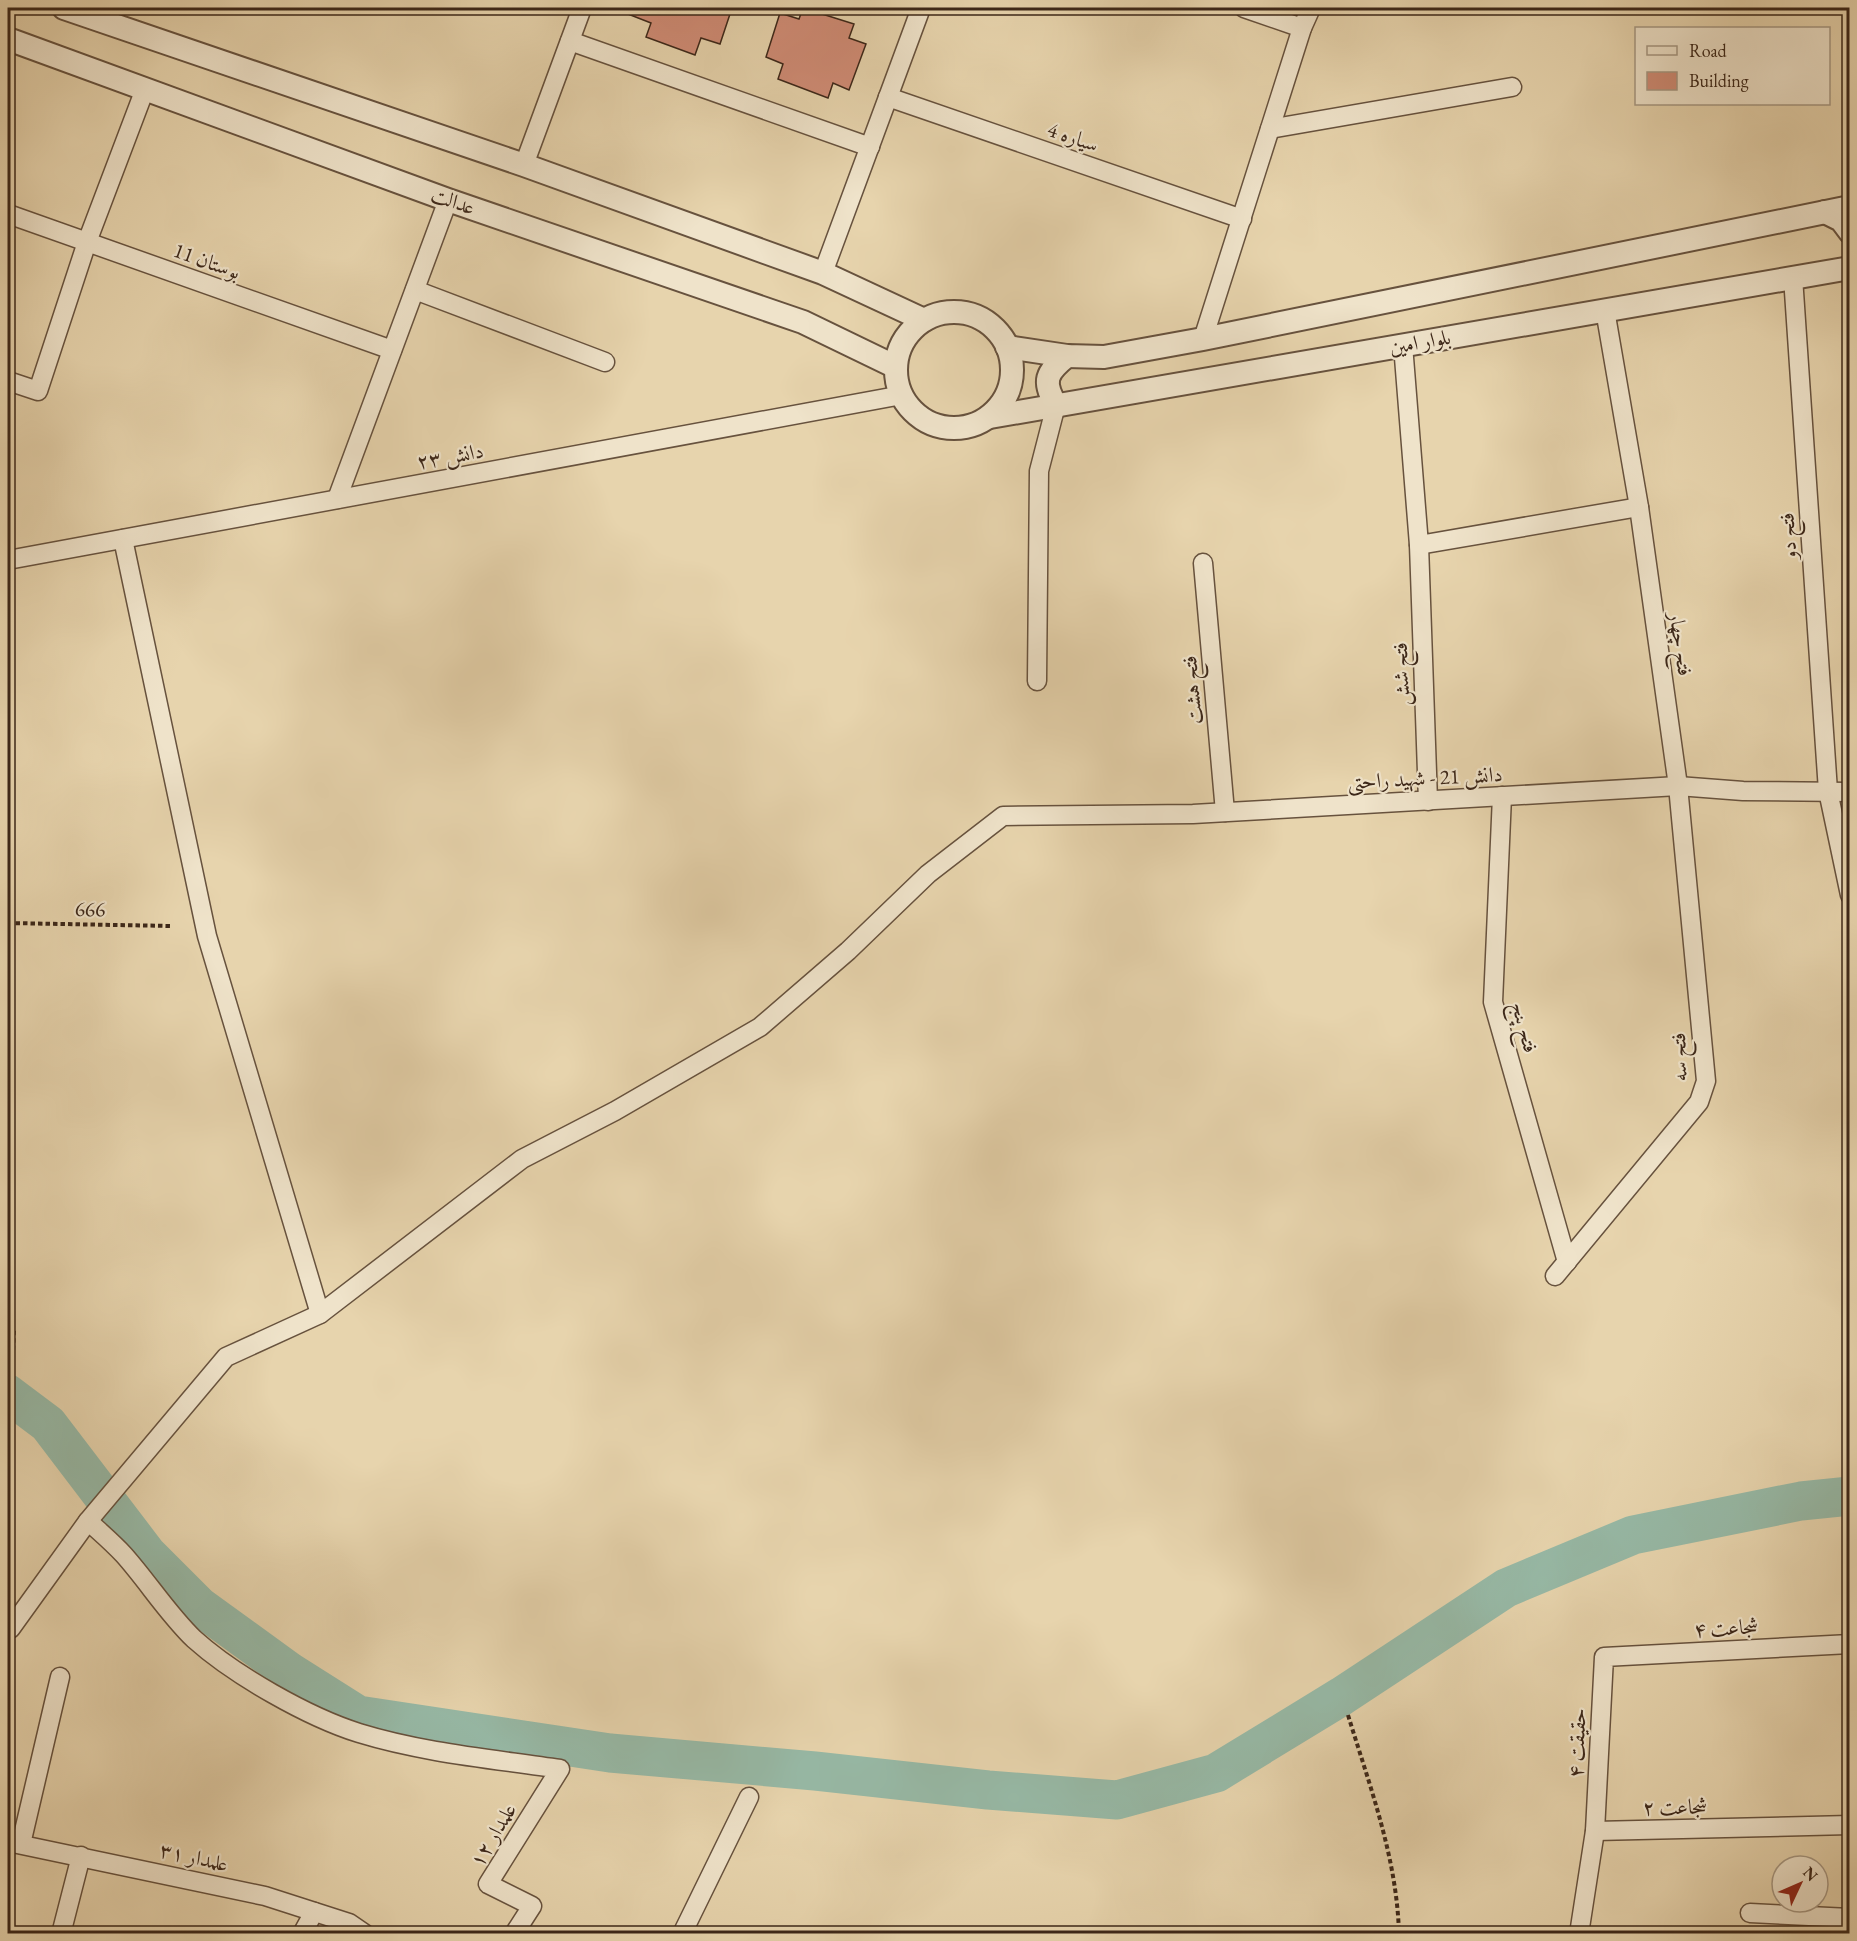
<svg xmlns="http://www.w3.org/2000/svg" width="1857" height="1941" viewBox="0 0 1857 1941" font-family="'EB Garamond',Amiri,serif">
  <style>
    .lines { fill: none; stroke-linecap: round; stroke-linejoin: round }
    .river { stroke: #97b9a6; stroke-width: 39 }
    .building { fill: #d08c76; stroke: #3c2719; stroke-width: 1.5 }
    .minor-casing { stroke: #67523e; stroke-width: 21 }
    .tertiary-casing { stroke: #67523e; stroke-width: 26 }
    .path { stroke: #3c2719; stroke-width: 4; stroke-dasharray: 4.5 3; stroke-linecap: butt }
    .minor { stroke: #efe3ca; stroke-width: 18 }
    .tertiary { stroke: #efe3ca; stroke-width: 22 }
    .labels { text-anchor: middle; stroke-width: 4.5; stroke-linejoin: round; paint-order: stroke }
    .street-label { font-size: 21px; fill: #3c2719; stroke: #efe3ca }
  </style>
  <rect width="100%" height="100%" fill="#e7d4ad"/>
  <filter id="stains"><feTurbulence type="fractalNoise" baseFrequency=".00333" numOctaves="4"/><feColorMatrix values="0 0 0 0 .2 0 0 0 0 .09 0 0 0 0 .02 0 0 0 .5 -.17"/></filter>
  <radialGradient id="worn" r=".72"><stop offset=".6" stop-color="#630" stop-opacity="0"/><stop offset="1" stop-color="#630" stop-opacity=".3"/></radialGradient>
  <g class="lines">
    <polyline class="river" points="8,1394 48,1424 147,1554 199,1606 290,1672 358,1715 610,1753 815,1771 988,1790 1117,1800 1216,1773 1342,1696 1506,1588 1633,1535 1801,1501 1850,1496"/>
  </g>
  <g class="building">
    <polygon points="616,8 732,8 720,44 701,38 695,55 646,37 651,23 615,9"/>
    <polygon points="803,8 854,24 849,38 866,44 849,90 833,83 828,98 778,79 783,64 766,57 780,13 799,19"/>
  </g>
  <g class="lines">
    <defs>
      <g id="minor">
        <polyline points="1244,8 1302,28"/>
        <polyline points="570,41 870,147"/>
        <polyline points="888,97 1242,219"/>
        <polyline points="1270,129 1512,87"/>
        <polyline points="524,165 582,8"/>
        <polyline points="8,214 392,350"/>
        <polyline points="823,273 921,8"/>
        <polyline points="1793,277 1828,791 1850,895"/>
        <polyline points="415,290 605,362"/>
        <polyline points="1203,339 1302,28 1311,8"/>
        <polyline points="1403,345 1419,545 1639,507"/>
        <polyline points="8,381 38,391 87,242 145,89"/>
        <polyline points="337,499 448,200"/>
        <polyline points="123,539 207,936 320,1314"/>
        <polyline points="1419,545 1428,801"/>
        <polyline points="8,560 902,395"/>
        <polyline points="1203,563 1225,812"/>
        <polyline points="1037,681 1039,471 1056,405"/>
        <polyline points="1502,796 1493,1002 1567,1262"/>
        <polyline points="1555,1276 1699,1102 1706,1081 1678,786 1639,507 1605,310"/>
        <path d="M 88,1521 C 100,1532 113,1543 124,1555 C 148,1582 168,1614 194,1639 C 234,1675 308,1717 359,1733 C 424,1753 494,1759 560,1769 L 488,1884 L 532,1906 L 514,1934"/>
        <polyline points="8,1627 11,1628 88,1521 226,1357 320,1314 522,1159 615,1111 760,1027 848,951 928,874 1003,816 1193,814 1678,786 1743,791 1850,792"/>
        <polyline points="1595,1831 1850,1825"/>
        <polyline points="8,1842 265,1896 349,1923 365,1934"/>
        <polyline points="21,1844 60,1677"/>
        <polyline points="1750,1913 1850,1918"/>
        <polyline points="61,1934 81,1856"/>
        <polyline points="302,1934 314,1912"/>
        <polyline points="682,1934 749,1797"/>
        <polyline points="1579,1934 1595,1831 1604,1657 1850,1644"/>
      </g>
      <g id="tertiary">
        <polyline points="64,8 524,165 823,273 924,320"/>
        <polyline points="8,39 448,200 803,322 896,367"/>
        <polyline points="1825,212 1841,220 1850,232"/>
        <circle cx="954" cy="370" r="58"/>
        <polyline points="1007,347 1067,356 1104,357 1203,339 1850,207"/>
        <path d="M 1056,405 C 1042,381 1046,373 1067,356"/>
        <polyline points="990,417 1850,268"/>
      </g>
    </defs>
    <use href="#minor" class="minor-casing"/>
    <use href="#tertiary" class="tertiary-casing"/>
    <g class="path">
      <polyline points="8,923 171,926"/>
      <polyline points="8,1317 14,1329 11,1397"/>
      <path d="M 1348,1715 C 1370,1787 1397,1858 1399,1934"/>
    </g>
    <use href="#minor" class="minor"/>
    <use href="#tertiary" class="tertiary"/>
  </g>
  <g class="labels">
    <g class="street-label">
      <text transform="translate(1073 137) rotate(19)" y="7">سیاره 4</text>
      <text transform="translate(453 201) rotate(19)" y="7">عدالت</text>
      <text transform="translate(207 261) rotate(20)" y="7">بوستان 11</text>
      <text transform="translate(1420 342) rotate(-10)" y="7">بلوار امین</text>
      <text transform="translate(450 456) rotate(-10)" y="7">دانش ۲۳</text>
      <text transform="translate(1788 536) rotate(-94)" y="7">فتح دو</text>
      <text transform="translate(1681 644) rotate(82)" y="7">فتح چهار</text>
      <text transform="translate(1401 674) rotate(-92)" y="7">فتح شش</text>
      <text transform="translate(1192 690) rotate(-95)" y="7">فتح هشت</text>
      <text transform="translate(1425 778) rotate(-3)" y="7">دانش 21 - شهید راحتی</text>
      <text transform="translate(90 909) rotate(1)" y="7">666</text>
      <text transform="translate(1525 1027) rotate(75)" y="7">فتح پنج</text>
      <text transform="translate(1679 1057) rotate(-92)" y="7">فتح سه</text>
      <text transform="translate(1726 1628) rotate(-3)" y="7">شجاعت ۴</text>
      <text transform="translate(1577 1743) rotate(-87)" y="7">حقیقت ۴</text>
      <text transform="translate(1675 1807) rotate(-1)" y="7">شجاعت ۲</text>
      <text transform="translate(493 1835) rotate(-59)" y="7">علمدار ۱۲</text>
      <text transform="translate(194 1857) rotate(13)" y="7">علمدار ۳۱</text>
    </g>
  </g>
  <rect width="1857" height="1941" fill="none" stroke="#e7d4ad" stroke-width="30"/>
  <rect x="9" y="9" width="1839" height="1923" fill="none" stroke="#3c2719" stroke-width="3"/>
  <rect x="15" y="15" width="1827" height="1911" fill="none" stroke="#3c2719" stroke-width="1.5"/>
  <rect x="1635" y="27" width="195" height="78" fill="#efe3ca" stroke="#a79883" stroke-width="1.5"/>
  <rect x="1647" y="46" width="30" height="9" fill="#efe3ca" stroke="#a79883" stroke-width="1.5"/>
  <text x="1689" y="57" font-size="18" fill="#3c2719">Road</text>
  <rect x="1647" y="72" width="30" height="18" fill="#d08c76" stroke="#a79883" stroke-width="1.5"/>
  <text x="1689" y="87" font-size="18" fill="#3c2719">Building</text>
  <g transform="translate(1800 1884) rotate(46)"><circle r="28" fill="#efe3ca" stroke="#a79883" stroke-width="1.5"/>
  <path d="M0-4.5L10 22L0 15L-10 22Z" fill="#8f2418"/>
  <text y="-9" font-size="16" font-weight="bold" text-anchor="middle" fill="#3c2719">N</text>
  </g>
  <rect width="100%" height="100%" filter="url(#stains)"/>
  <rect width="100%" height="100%" fill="url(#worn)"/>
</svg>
